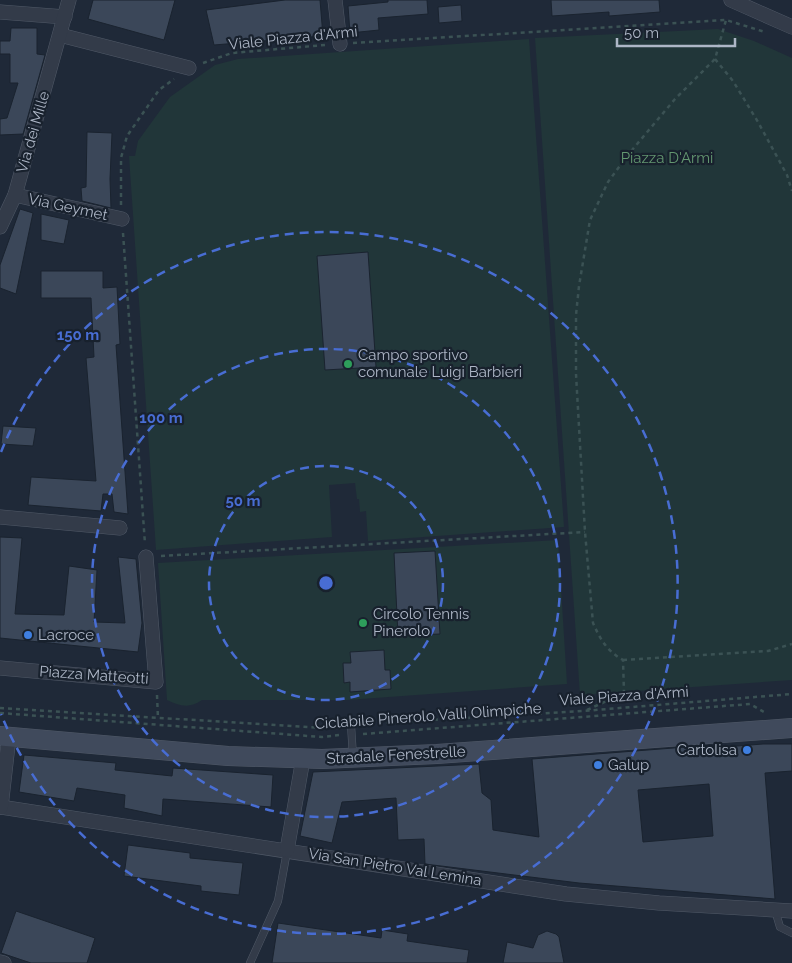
<svg xmlns="http://www.w3.org/2000/svg" width="792" height="963" viewBox="0 0 792 963" font-family="Raleway,sans-serif">
  <style>
    .green { fill: #213639 }
    .building { fill: #3b4759; stroke: #1a232f; fill-rule: evenodd }
    .lines { fill: none; stroke-linecap: round; stroke-linejoin: round }
    .lane-casing { stroke: #505967; stroke-width: 8 }
    .street-casing { stroke: #505967; stroke-width: 15 }
    .secondary-casing { stroke: #505967; stroke-width: 20 }
    .path { stroke: #3b5254; stroke-width: 2.5; stroke-dasharray: 4 4; stroke-linecap: butt }
    .lane { stroke: #333b49; stroke-width: 7 }
    .street { stroke: #333b49; stroke-width: 14 }
    .secondary { stroke: #404a5c; stroke-width: 19 }
    .ring { fill: none; stroke: #486dd3; stroke-width: 2.5; stroke-dasharray: 9 6 }
    .leisure-dot { fill: #2e9e5b; stroke: #18212d; stroke-width: 2 }
    .shop-dot { fill: #3f7fe0; stroke: #18212d; stroke-width: 2 }
    .labels { text-anchor: middle; stroke-width: 4.5; stroke-linejoin: round; paint-order: stroke }
    .street-label { font-size: 15px; fill: #adb6c6; stroke: #18212d }
    .park-label { font-size: 15px; fill: #639770; stroke: #18212d }
    .poi-label { font-size: 15px; fill: #adb6c6; stroke: #18212d; text-anchor: start }
    .centre { fill: #486dd3; stroke: #18212d; stroke-width: 2.5 }
    .ring-label { font-size: 15px; text-anchor: middle; font-weight: bold; fill: #486dd3; stroke: #18212d; stroke-width: 4.5; stroke-linejoin: round; paint-order: stroke }
  </style>
  <rect width="100%" height="100%" fill="#1f2938"/>
  <g class="green">
    <polygon points="718,29 754,41 792,58 792,680 580,695 535,38"/>
    <polygon points="529,39 564,527 368,541 366,511 360,512 359,499 357,499 355,483 329,485 332,537 156,550 129,156 135,156 138,141 170,97 215,65 238,59"/>
    <path d="M 558,540 L 567,684 L 347,700 L 202,700 C 190,709 179,706 167,700 L 158,563 Z"/>
  </g>
  <g class="building">
    <polygon points="93,0 175,0 164,40 88,19"/>
    <polygon points="285,0 320,0 323,36 214,45 206,10"/>
    <polygon points="388,0 427,0 428,14 378,18 379,30 350,33 348,6 388,2"/>
    <polygon points="551,0 659,0 660,12 609,16 609,12 552,16"/>
    <polygon points="461,5 462,21 439,23 438,7"/>
    <polygon points="11,28 37,28 37,54 45,55 23,134 0,135 0,119 7,118 18,83 10,83 10,54 0,54 0,41 10,41"/>
    <polygon points="87,132 112,133 110,179 111,208 82,201 81,188 86,187"/>
    <polygon points="20,209 33,213 16,294 0,288 0,265"/>
    <polygon points="41,214 69,220 64,244 41,240"/>
    <polygon points="368,252 376,367 325,370 317,256"/>
    <polygon points="41,271 103,271 103,288 117,287 120,344 116,345 128,514 114,512 112,494 103,494 101,511 28,505 31,477 96,481 86,358 94,357 91,298 41,298"/>
    <polygon points="3,426 36,428 33,446 1,444"/>
    <polygon points="0,537 22,538 15,614 64,615 69,566 97,570 94,622 125,623 118,557 136,559 142,623 138,652 0,638"/>
    <polygon points="435,551 440,634 398,636 394,553"/>
    <polygon points="384,650 385,670 390,670 391,689 350,692 350,682 344,683 343,663 351,663 350,652"/>
    <path d="M 763,744 L 792,744 L 792,771 L 765,773 L 775,899 L 579,883 L 425,864 L 424,839 L 398,840 L 396,798 L 342,802 L 332,843 L 300,836 L 313,772 L 479,764 L 482,793 L 491,800 L 493,830 L 539,837 L 532,759 L 712,745 L 712,748 ZM 709,784 L 713,836 L 643,842 L 638,790 Z"/>
    <polygon points="24,755 116,763 115,770 172,776 173,768 273,775 271,807 163,799 162,816 124,808 125,795 77,788 74,801 19,792"/>
    <polygon points="128,845 190,853 190,858 243,863 239,895 201,891 201,886 124,876"/>
    <polygon points="16,911 95,938 87,963 31,963 1,953"/>
    <polygon points="278,923 381,938 382,930 408,934 407,941 469,950 467,963 272,963"/>
    <polygon points="547,931 556,934 559,937 564,963 503,963 507,942 533,948 538,935"/>
  </g>
  <g class="lines">
    <defs>
      <g id="lane">
        <polyline points="351,725 353,757"/>
        <polyline points="775,910 780,927 792,933"/>
        <polyline points="250,963 278,901 287,851"/>
      </g>
      <g id="street">
        <polyline points="335,0 340,44"/>
        <polyline points="731,0 792,27"/>
        <polyline points="0,12 65,17"/>
        <polyline points="60,35 189,68"/>
        <polyline points="15,195 122,219"/>
        <polyline points="0,227 15,195 69,0"/>
        <polyline points="0,517 120,528"/>
        <polyline points="0,668 156,682 146,557"/>
        <polyline points="0,807 566,894 659,903 792,911"/>
        <polyline points="1,807 9,736"/>
        <polyline points="287,850 303,759"/>
        <polyline points="0,962 4,963"/>
      </g>
      <polyline id="secondary" points="0,736 228,756 322,759 437,754 792,728"/>
    </defs>
    <use href="#lane" class="lane-casing"/>
    <use href="#street" class="street-casing"/>
    <use href="#secondary" class="secondary-casing"/>
    <g class="path">
      <polyline points="353,43 726,20 765,32"/>
      <polyline points="715,59 733,81 758,122 787,175 792,191"/>
      <polyline points="203,63 232,53 325,45"/>
      <polyline points="121,205 121,158 127,136 159,90 174,79"/>
      <polyline points="123,233 145,544"/>
      <polyline points="161,556 585,532"/>
      <polyline points="623,660 768,651 792,644"/>
      <polyline points="157,695 158,719"/>
      <polyline points="0,708 323,728 342,726"/>
      <path d="M 587,710 L 624,693 L 623,660 C 607,651 600,639 593,623 L 585,532 L 576,374 L 576,315 L 579,286 L 590,220 L 608,182 L 627,156 L 675,99 L 715,59 L 726,20"/>
      <polyline points="0,713 322,737 340,735"/>
      <polyline points="362,724 583,711 792,694"/>
      <polyline points="363,734 750,704 764,712"/>
    </g>
    <use href="#lane" class="lane"/>
    <use href="#street" class="street"/>
    <use href="#secondary" class="secondary"/>
  </g>
  <g class="ring">
    <circle cx="326" cy="583" r="117"/>
    <circle cx="326" cy="583" r="234"/>
    <path d="M1 452A351 351 0 1 1 1 714"/>
  </g>
  <g class="leisure-dot">
    <circle cx="348" cy="364" r="5"/>
    <circle cx="363" cy="623" r="5"/>
  </g>
  <g class="shop-dot">
    <circle cx="28" cy="635" r="5"/>
    <circle cx="747" cy="750" r="5"/>
    <circle cx="598" cy="765" r="5"/>
  </g>
  <g class="labels">
    <g class="street-label">
      <text transform="translate(293 38) rotate(-6)" y="5">Viale Piazza d'Armi</text>
      <text transform="translate(33 132) rotate(-74)" y="5">Via dei Mille</text>
      <text transform="translate(68 207) rotate(12)" y="5">Via Geymet</text>
      <text transform="translate(94 675) rotate(4)" y="5">Piazza Matteotti</text>
      <text transform="translate(624 696) rotate(-4)" y="5">Viale Piazza d'Armi</text>
      <text transform="translate(428 716) rotate(-4)" y="5">Ciclabile Pinerolo Valli Olimpiche</text>
      <text transform="translate(396 755) rotate(-3)" y="5">Stradale Fenestrelle</text>
      <text transform="translate(395 867) rotate(9)" y="5">Via San Pietro Val Lemina</text>
    </g>
    <g class="park-label">
      <text x="667" y="163">Piazza D'Armi</text>
    </g>
    <g class="poi-label">
      <text x="358" y="360">Campo sportivo<tspan x="358" dy="17">comunale Luigi Barbieri</tspan></text>
      <text x="373" y="619">Circolo Tennis<tspan x="373" dy="17">Pinerolo</tspan></text>
      <text x="38" y="640">Lacroce</text>
      <text x="737" y="755" text-anchor="end">Cartolisa</text>
      <text x="608" y="770">Galup</text>
    </g>
  </g>
  <circle cx="326" cy="583" r="8" class="centre"/>
  <g class="ring-label">
    <text x="78" y="340">150 m</text>
    <text x="161" y="423">100 m</text>
    <text x="243" y="506">50 m</text>
  </g>
  <path d="M617 38v8h118v-8" fill="none" stroke="#adb6c6" stroke-width="2.5"/>
  <text x="624" y="38" font-size="15" fill="#adb6c6" stroke="#18212d" stroke-width="4" paint-order="stroke">50 m</text>
</svg>
